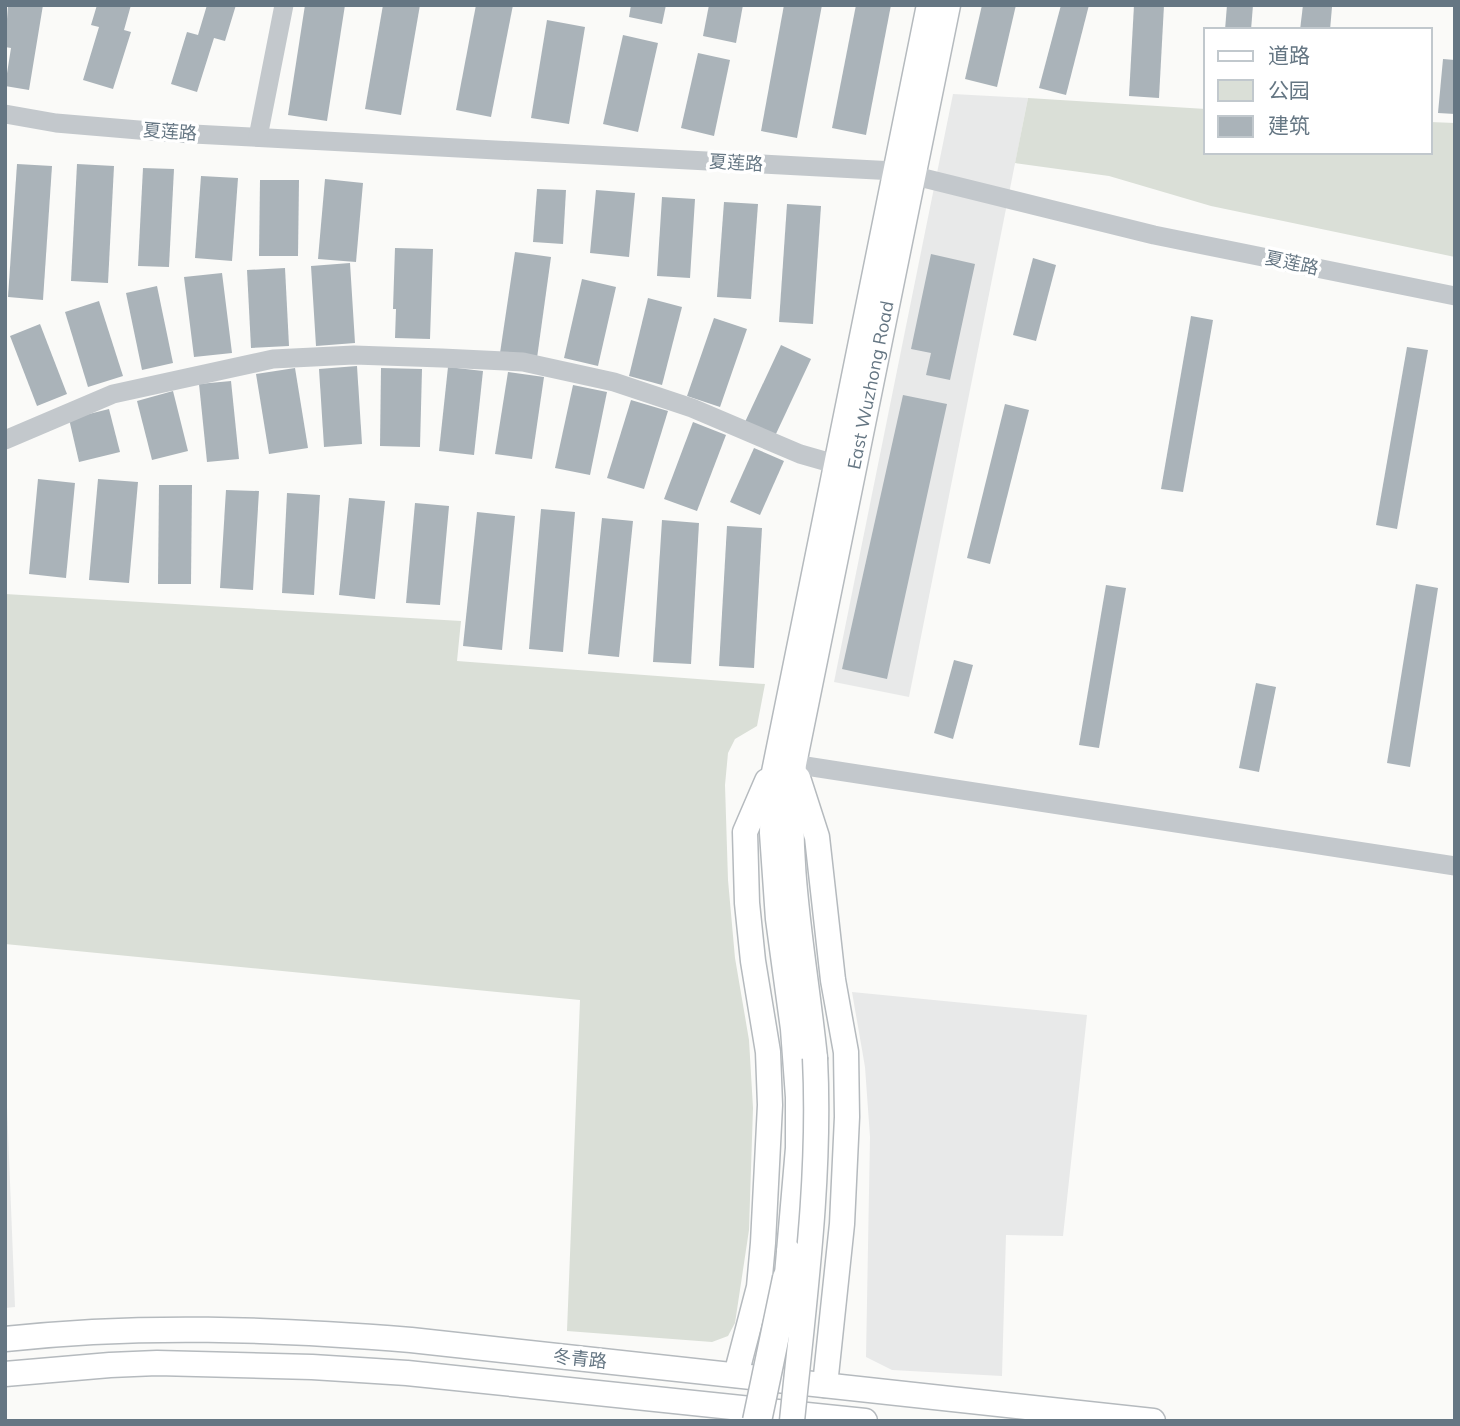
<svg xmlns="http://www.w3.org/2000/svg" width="1460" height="1426" viewBox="0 0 1460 1426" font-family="Mulish,'Noto Sans SC',sans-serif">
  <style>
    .built { fill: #e8e9e9 }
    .green { fill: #dadfd7 }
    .building { fill: #aab3b9 }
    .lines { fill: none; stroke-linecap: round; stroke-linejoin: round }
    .major-casing { stroke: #b5babe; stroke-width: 27 }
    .minor { stroke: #c3c8cc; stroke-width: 19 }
    .major { stroke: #fff; stroke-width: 24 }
    .major-bridge-casing { stroke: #b5babe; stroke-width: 27; stroke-linecap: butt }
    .highway-bridge-casing { stroke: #b4b9bd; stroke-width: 31; stroke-linecap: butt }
    .major-bridge { stroke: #fff; stroke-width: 24 }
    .highway-bridge { stroke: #fff; stroke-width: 28 }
    .labels { text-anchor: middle; stroke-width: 7; stroke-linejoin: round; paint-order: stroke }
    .street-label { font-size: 18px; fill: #657683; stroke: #fff }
  </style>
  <rect width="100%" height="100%" fill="#fafaf8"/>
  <g class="built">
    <polygon points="953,94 1028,98 909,697 834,682"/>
    <polygon points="852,992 1087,1015 1063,1236 1006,1235 1002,1376 892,1370 866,1357 870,1137 865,1067"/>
    <polygon points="5,1057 15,1307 5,1308"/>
  </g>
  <g class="green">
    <polygon points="1028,98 1206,109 1206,152 1430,152 1430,122 1455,123 1455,257 1211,206 1109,176 1015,163"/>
    <polygon points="5,594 461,621 457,661 765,684 757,726 735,739 728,753 725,785 728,880 735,958 749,1040 753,1108 749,1230 735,1323 728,1336 712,1342 567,1331 580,1000 5,944"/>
  </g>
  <g class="building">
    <polygon points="8,5 43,5 29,90 5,86 11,48 5,47"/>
    <polygon points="97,5 131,5 124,30 131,32 113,89 83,80 99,27 91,25"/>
    <polygon points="207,5 236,5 225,41 214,38 197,92 171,84 187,32 198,35"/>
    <polygon points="305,5 345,5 327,121 288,115"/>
    <polygon points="383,5 420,5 401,115 365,109"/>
    <polygon points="476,5 513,5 491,117 456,110"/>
    <polygon points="631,5 666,5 662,24 629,17"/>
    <polygon points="709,5 743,5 736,43 703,36"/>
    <polygon points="784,5 822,5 797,138 761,131"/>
    <polygon points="856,5 891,5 866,135 832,128"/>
    <polygon points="982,5 1016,5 997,87 965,79"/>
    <polygon points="1061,5 1089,5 1066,95 1039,88"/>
    <polygon points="1134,5 1164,5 1159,98 1129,96"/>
    <polygon points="1227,5 1253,5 1251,30 1225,30"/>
    <polygon points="1303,5 1332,7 1330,30 1300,30"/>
    <polygon points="547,20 585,27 569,124 531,118"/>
    <polygon points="623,35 658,43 638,132 603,124"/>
    <polygon points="698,53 730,60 714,136 681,128"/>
    <polygon points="1443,59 1455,60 1455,114 1438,113"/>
    <polygon points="17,164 52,166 43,300 8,297"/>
    <polygon points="77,164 114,166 108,283 71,281"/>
    <polygon points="143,168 174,169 169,267 138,266"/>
    <polygon points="201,176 238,178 232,261 195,258"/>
    <polygon points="325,179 363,183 356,262 318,259"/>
    <polygon points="260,180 299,180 298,256 259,256"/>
    <polygon points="537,189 566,190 563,244 533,242"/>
    <polygon points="596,190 635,193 629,257 590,253"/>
    <polygon points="662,197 695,199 690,278 657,276"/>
    <polygon points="724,202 758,204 751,299 717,297"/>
    <polygon points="787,204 821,206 813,324 779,322"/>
    <polygon points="395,248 433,249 430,339 395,338 396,309 393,309"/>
    <polygon points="515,252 551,257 537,358 500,353"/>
    <polygon points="931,254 975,264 950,380 926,375 931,353 911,349"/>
    <polygon points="1033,258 1056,265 1036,341 1013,335"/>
    <polygon points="350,263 355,343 316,346 311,266"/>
    <polygon points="285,268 289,346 251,348 247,270"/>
    <polygon points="222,273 232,353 194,357 184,277"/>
    <polygon points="582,279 616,287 598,366 564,358"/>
    <polygon points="157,286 173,363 142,370 126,293"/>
    <polygon points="648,298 682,307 662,385 629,376"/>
    <polygon points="99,301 123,376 88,387 65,312"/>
    <polygon points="1191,316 1213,320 1183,492 1161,489"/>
    <polygon points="714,318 747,329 720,407 687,396"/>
    <polygon points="40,324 67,394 37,406 10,336"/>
    <polygon points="781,345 811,359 775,436 745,422"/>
    <polygon points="1407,347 1428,350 1397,529 1376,525"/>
    <polygon points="357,366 362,444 324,447 319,369"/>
    <polygon points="448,367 483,371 474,455 439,451"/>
    <polygon points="295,368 308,448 269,454 256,374"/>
    <polygon points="381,368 422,369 420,447 380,446"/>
    <polygon points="508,372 544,377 532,459 495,454"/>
    <polygon points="231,381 239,459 207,462 199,384"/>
    <polygon points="573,385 607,392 590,475 555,468"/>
    <polygon points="173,391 188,451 152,460 137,401"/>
    <polygon points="903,395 947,404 887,679 842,669"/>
    <polygon points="631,400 668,411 644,489 607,478"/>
    <polygon points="1005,404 1029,410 990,564 967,558"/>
    <polygon points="109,409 120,452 79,462 69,419"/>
    <polygon points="693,422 726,435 697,511 664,499"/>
    <polygon points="754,448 784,461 760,515 730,502"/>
    <polygon points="38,479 75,483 66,578 29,574"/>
    <polygon points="98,479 138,482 129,583 89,580"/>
    <polygon points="159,485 192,485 191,584 158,584"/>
    <polygon points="226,490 259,491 253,590 220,588"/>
    <polygon points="287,493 320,495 314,595 282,593"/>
    <polygon points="349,498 385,501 375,599 339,595"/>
    <polygon points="415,503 449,506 440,605 406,603"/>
    <polygon points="541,509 575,512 563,652 529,649"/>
    <polygon points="477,512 515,516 502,650 463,646"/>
    <polygon points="602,518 633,521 619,657 588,654"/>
    <polygon points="662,520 699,523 691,664 653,662"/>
    <polygon points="727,526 762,528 754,668 719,666"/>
    <polygon points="1416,584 1438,588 1410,767 1387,763"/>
    <polygon points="1106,585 1126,588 1099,748 1079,745"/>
    <polygon points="954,660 973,665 953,739 934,733"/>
    <polygon points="1256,683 1276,687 1259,772 1239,768"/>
  </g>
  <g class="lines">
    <defs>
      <g id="major">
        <polyline points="798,778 817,837 833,980 846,1052 847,1117 842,1224 825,1385"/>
        <path id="s1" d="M 815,1058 C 805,960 784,863 794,764 L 948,5"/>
        <polyline points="789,1252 798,1148 798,1097 793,1029 778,919 772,833 773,777 929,5"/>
        <path d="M 5,1339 C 141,1324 275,1329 411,1340 L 1153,1421"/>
        <polyline points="5,1374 110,1365 157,1363 312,1367 407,1373 865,1421"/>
        <polyline points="736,1375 759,1287 763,1243 770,1105 768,1052 753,961 747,903 745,832 767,781"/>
      </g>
    </defs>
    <use href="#major" class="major-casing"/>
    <g class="minor">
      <polyline points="5,114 56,123 174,133 895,171 1154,235 1455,296"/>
      <polyline points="258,137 284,5"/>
      <polyline points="5,440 113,394 273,359 354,355 442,358 523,362 614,382 692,408 800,454 835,464"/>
      <polyline points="780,762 1455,866"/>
    </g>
    <use href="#major" class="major"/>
    <defs>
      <g id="major-bridge">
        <polyline points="785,1297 789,1252"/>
        <path d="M 792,1421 C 804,1300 821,1179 815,1058"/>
      </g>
      <polyline id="highway-bridge" points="757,1421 787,1278"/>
    </defs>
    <use href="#major-bridge" class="major-bridge-casing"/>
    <use href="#highway-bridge" class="highway-bridge-casing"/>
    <use href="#major-bridge" class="major-bridge"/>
    <use href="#highway-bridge" class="highway-bridge"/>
  </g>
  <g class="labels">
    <g class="street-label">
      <text transform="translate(170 132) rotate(4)" y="6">夏莲路</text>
      <text transform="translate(736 163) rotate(3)" y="6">夏莲路</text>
      <text transform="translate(1292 263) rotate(12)" y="6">夏莲路</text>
      <text dy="6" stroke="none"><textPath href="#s1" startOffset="682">East Wuzhong Road</textPath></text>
      <text transform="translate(580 1359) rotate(6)" y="6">冬青路</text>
    </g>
  </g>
  <rect width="1460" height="1426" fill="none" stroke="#657683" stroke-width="14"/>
  <rect x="1204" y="28" width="228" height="126" fill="#ffffff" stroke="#c1c8cd" stroke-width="2"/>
  <rect x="1218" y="51" width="35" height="10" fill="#ffffff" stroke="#c1c8cd" stroke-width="2"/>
  <text x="1268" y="63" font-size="21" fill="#657683">道路</text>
  <rect x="1218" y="80" width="35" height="21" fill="#dadfd7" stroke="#c1c8cd" stroke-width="2"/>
  <text x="1268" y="98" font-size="21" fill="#657683">公园</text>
  <rect x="1218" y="116" width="35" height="21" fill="#aab3b9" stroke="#c1c8cd" stroke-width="2"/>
  <text x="1268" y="133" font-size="21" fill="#657683">建筑</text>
</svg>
